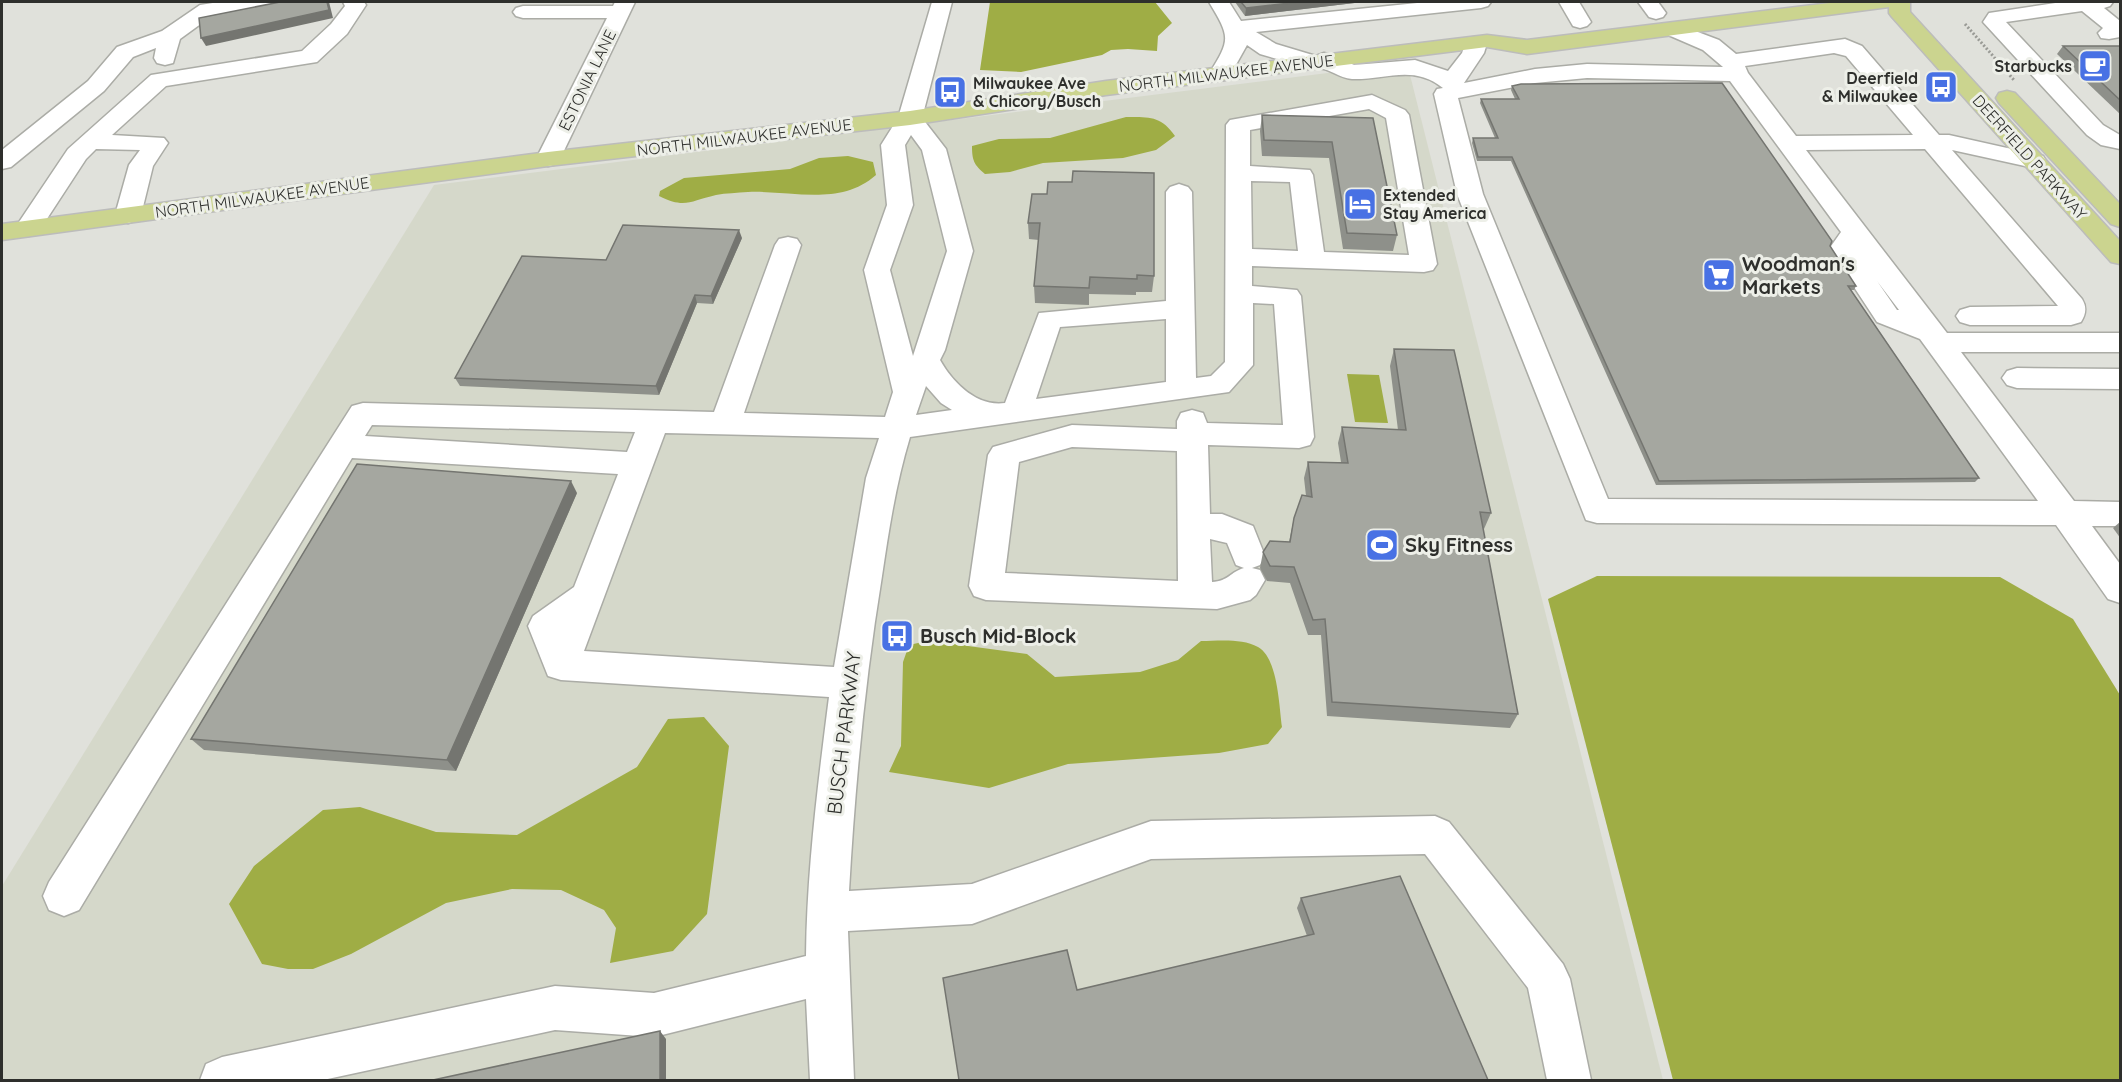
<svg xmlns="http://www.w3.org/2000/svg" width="2122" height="1082" viewBox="0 0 2122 1082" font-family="Quicksand,sans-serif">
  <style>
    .built { fill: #d5d8ca }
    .water { fill: #9fad45 }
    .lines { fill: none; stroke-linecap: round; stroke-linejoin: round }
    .minor-casing { stroke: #abaca6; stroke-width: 3 }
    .major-casing { stroke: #bcbcbb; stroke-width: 3 }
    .path { stroke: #9a9b96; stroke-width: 3; stroke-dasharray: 2 2; stroke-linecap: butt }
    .minor { fill: #fff; fill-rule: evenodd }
    .major { fill: #cbd48f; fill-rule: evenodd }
    .wall { fill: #8e908a }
    .shaded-wall { fill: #747570 }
    .building { fill: #a5a7a0; stroke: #747570; stroke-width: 1.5 }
    .labels { text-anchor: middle; stroke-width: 6; stroke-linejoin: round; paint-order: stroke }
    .far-poi-label { font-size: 16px; font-weight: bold; fill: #2e2f2c; stroke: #edefe8; text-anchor: end }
    .far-street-label { font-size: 16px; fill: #2e2f2c; stroke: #edefe8 }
    .poi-label { font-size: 20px; font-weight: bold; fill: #2e2f2c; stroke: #edefe8; text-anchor: start }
    .street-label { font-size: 20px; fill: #2e2f2c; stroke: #edefe8 }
  </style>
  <rect width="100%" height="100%" fill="#e0e1db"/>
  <polygon class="built" points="1407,63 1663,1080 2,1080 2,886 434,185"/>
  <g class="water">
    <polygon points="990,2 1155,2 1172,23 1158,36 1157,51 1128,49 1111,50 1102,55 1021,72 980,70"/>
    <path d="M 1126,117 C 1150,117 1161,116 1175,136 L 1156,150 L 1123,158 L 1043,163 L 1010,172 L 985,174 C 974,165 972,160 972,146 L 999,139 L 1050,138 Z"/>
    <path d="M 848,156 L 873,162 L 876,175 C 840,207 791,190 748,192 C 737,193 726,193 716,195 C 690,201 685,209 659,196 L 660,191 L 684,178 L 790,169 L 819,158 Z"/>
    <polygon points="1347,374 1379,375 1388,423 1355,422"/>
    <polygon points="1597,576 2000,577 2073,619 2120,695 2120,1080 1673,1080 1548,599"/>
    <path d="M 945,637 L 968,646 L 1027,654 L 1055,677 L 1140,672 L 1178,660 L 1201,641 C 1218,641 1242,638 1258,647 C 1278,658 1279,706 1282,727 L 1268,744 L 1219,753 L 1068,764 L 989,788 L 889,772 L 901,746 L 903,662 L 909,645 Z"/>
    <polygon points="704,717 729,746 707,914 673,951 610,963 616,928 604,910 561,890 512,889 446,903 351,954 313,969 288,969 262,964 229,904 254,866 323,810 360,807 436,832 517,835 637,767 668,719"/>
  </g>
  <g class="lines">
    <defs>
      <g id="minor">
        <polygon points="219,2 282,2 279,6 272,8 213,15 180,39 173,63 165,65 157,63 154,58 156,48 133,57 104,91 11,167 2,169 2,150 88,81 117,47 162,31 200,5"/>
        <polygon points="343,2 364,2 366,5 347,34 317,62 166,86 112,135 164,138 168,143 153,166 141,215 137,220 128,223 119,220 115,215 129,165 140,150 96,149 86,159 37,234 28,236 19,234 15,228 68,149 151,75 302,51 331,24 345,6"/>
        <polygon points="615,2 635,2 560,159 557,164 548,166 539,164 536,159 607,18 523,18 516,16 513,12 516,8 523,6 613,6"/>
        <path d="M 932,2 L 952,2 L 922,118 L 946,149 L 973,251 L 945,350 L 940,360 C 953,383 977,407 1005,403 L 1039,313 L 1166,301 L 1166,192 L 1170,187 L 1179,184 L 1188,187 L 1192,192 L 1196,378 L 1211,376 L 1225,362 L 1226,125 L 1230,120 L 1372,95 L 1405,110 L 1409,115 L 1437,264 L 1433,270 L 1424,272 L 1252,266 L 1252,286 L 1297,290 L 1301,296 L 1314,437 L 1310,445 L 1299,448 L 1208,445 L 1210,514 L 1222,514 L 1253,526 L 1265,556 L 1260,565 L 1252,568 L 1260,570 L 1265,580 L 1256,595 L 1250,600 L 1217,609 L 986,600 L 974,596 L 969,586 L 988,455 L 993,447 L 1072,425 L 1177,429 L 1177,421 L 1181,413 L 1192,410 L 1203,413 L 1207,423 L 1283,425 L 1274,304 L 1253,303 L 1253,365 L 1229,392 L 910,437 C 896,483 889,529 882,576 C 865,680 855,785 849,891 L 972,884 L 1151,821 L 1435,816 L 1449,822 L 1563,964 L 1570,979 L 1591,1080 L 1547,1080 L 1528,988 L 1425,854 L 1151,859 L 972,924 L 848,931 L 854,1080 L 810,1080 L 806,999 L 654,1037 L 555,1030 L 323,1080 L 200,1080 L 206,1064 L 222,1057 L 555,986 L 654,993 L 806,956 C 807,869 818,783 829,697 L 561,680 L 548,676 L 528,626 L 533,616 L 574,587 L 618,474 L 352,458 L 79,910 L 64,916 L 49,910 L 43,896 L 49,882 L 352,406 L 363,403 L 714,412 L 775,245 L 779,239 L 788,237 L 797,239 L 801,245 L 744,413 L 885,417 L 893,392 L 864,270 L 887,205 L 881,145 L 898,118 ZM 1369,109 L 1386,118 L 1409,255 L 1324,252 L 1313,175 L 1310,170 L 1250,166 L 1250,130 ZM 911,135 L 922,150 L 947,251 L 913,356 L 890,270 L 913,205 L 905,145 ZM 1251,181 L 1290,182 L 1298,251 L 1252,249 ZM 1166,319 L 1166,382 L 1036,399 L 1060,327 ZM 926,386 L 941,403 L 952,410 L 916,415 ZM 372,425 L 635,432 L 627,452 L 365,436 ZM 665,433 L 879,438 L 866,478 L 834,667 L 584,651 ZM 1072,447 L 1177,451 L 1178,581 L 1005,573 L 1019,462 ZM 1210,539 L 1227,543 L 1236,565 L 1244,568 C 1230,572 1229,581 1212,582 Z"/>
        <path d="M 1209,2 L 1229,2 L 1241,21 L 1427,2 L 1491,2 L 1488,6 L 1481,8 L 1256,32 L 1276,44 L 1316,56 L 1324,53 L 1332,55 L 1354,65 L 1415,60 L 1448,71 L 1462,53 L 1468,38 L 1476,37 L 1484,38 L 1487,43 L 1484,53 L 1464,83 L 1535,69 L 1587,64 L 1723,67 L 1703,50 L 1666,34 L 1663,29 L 1666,24 L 1674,23 L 1719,40 L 1736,54 L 1845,39 L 1862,46 L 1939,135 L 1949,135 L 2043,156 L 2046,161 L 2043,166 L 2034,168 L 1952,150 L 2082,299 C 2087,307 2086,314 2081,322 L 2071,325 L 1970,325 L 1960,322 L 1956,316 L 1960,310 L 1970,307 L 2058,306 L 1925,149 L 1806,150 L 1947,333 L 2120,333 L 2120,352 L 1961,352 L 2074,501 L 2120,502 L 2120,526 L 2092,526 L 2120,564 L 2120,603 L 2108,599 L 2056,525 L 1597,523 L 1586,520 L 1457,194 L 1434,94 L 1437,89 L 1443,88 C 1413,64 1386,80 1352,79 C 1337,78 1327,65 1312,69 L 1260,54 L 1247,45 L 1228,79 L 1220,81 L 1212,79 L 1209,74 C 1231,39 1230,37 1209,2 ZM 1834,53 L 1846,56 L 1913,135 L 1796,136 L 1748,73 L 1745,66 ZM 1587,78 L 1730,81 L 1841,232 L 1829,249 L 1877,322 L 1920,339 L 2038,501 L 1608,499 L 1483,194 L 1458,98 L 1535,83 ZM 1877,281 L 1899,310 L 1897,310 Z"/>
        <polygon points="1559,2 1579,2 1591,22 1587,26 1580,28 1573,26"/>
        <polygon points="1638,2 1658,2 1666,13 1663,17 1656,19 1649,17"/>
        <polygon points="2062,2 2113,2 2110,6 2104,8 2120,21 2120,37 2109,39 2101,38 2098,33 2103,28 2082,11 2006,22 2103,125 2120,135 2120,149 2101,145 2087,135 1983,22 1989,13"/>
        <polygon points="2017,368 2120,369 2120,389 2017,388 2007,385 2002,378 2007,371"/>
      </g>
      <g id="major">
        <polygon points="1838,2 1910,2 1910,12 2120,241 2120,264 2111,262 1892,17 1889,13 1889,7 1527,54 1487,47 1312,69 1106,95 910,125 548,166 2,240 2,224 548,152 910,111 1106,81 1487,35 1527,40"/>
        <polygon points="2007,91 2015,93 2120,204 2120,227 2111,224 1999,103 1996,98 1999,93"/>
      </g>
    </defs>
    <use href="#minor" class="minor-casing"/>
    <use href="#major" class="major-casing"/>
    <polyline class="path" points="1965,24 2014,80"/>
    <use href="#minor" class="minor"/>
    <use href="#major" class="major"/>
  </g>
  <g class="wall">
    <polygon points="1235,2 1363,2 1245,16"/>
    <polygon points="2063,46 2121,46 2121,115 2057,54"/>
    <polygon points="1512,86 1830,246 1856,286 1854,290 1851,290 1979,478 1975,482 1656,485 1511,161 1477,161 1472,143 1473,138 1495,138 1480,103 1481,99 1515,99 1511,90"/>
    <polygon points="1262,115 1373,118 1397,235 1393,251 1343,249 1329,158 1262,156 1260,131"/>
    <polygon points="1032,194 1154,276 1152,292 1136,292 1136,295 1089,294 1089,305 1035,303 1034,286 1039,240 1029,239 1028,223"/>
    <polygon points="742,238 713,304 697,303 659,395 460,386 455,378"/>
    <polygon points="1394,349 1491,513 1484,529 1483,528 1518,714 1510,728 1327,716 1321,635 1308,635 1290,583 1267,581 1260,568 1263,552 1289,542 1294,518 1306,496 1304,478 1308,462 1341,462 1338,443 1342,427 1398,430 1390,366"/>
    <polygon points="577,493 456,771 204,750 191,739"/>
    <polygon points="2120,522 2121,522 2121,539 2113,528"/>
    <polygon points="1301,898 1488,1080 1077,990 1307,936 1297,908"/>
  </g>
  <g class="shaded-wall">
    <polygon points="327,2 329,2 333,18 206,46 201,38"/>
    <polygon points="1299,2 1363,2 1245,16 1246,8"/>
    <polygon points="739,230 742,238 713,304 711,296"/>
    <polygon points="695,295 697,303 659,395 656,386"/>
    <polygon points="571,481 577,493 456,771 447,760"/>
    <polygon points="660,1031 666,1039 666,1080 660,1080"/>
  </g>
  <g class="building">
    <polygon points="280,2 327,2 329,10 201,38 199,18"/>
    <polygon points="1241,2 1299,2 1246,8"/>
    <polygon points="2063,46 2121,46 2121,101"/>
    <polygon points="1722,83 1832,241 1830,246 1856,286 1848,286 1979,478 1659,481 1512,157 1478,157 1473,138 1498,138 1481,99 1519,99 1512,86 1521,84"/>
    <polygon points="1262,115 1373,118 1397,235 1347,233 1332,142 1264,140"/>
    <polygon points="1073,171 1154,173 1154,276 1137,275 1137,279 1090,277 1089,288 1034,286 1040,223 1028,223 1032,194 1047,194 1048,182 1072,182"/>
    <polygon points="623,225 739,230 711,296 695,295 656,386 455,378 522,256 606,260"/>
    <polygon points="1394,349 1454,350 1491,513 1480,512 1518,714 1332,702 1325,619 1313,620 1294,567 1270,566 1263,552 1270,541 1290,542 1294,518 1302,495 1312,497 1308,462 1348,463 1342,427 1406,430"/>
    <polygon points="357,464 571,481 447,760 191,739"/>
    <polygon points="1400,876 1488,1080 959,1080 943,978 1067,950 1077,990 1314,934 1301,898"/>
    <polygon points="660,1031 660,1080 433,1080"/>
  </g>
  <defs>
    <symbol id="cafe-square" viewBox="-11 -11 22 22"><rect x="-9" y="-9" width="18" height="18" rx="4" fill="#4871e4" stroke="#edefe8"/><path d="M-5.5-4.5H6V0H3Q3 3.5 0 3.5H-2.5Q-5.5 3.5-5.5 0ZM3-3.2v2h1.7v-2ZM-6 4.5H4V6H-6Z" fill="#fff"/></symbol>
    <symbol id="bus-square" viewBox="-11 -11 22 22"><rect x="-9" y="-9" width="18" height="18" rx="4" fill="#4871e4" stroke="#edefe8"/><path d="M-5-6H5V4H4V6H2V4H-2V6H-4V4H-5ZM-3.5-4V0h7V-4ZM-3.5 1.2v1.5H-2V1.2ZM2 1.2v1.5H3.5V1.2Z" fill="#fff"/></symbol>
    <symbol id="hotel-square" viewBox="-11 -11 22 22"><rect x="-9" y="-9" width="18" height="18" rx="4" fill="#4871e4" stroke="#edefe8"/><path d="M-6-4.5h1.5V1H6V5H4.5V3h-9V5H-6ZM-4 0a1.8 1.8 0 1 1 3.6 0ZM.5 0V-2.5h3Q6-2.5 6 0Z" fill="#fff"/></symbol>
    <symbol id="supermarket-square" viewBox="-11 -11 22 22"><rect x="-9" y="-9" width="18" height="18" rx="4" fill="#4871e4" stroke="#edefe8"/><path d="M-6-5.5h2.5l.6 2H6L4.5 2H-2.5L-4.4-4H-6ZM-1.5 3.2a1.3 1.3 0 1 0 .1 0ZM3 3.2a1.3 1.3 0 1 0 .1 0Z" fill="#fff"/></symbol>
    <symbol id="stadium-square" viewBox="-11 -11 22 22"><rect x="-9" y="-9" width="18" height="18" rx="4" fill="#4871e4" stroke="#edefe8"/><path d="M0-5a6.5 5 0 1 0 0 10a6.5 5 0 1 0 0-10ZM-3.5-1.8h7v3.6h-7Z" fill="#fff"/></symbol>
  </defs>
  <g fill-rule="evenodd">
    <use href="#cafe-square" x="2076" y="47" width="38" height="38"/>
    <use href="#bus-square" x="1922" y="68" width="38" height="38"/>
    <use href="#bus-square" x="931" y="73" width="38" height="38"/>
    <use href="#hotel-square" x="1341" y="185" width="38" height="38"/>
    <use href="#supermarket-square" x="1700" y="256" width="38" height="38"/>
    <use href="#stadium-square" x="1363" y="526" width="38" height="38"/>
    <use href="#bus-square" x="878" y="617" width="38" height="38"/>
  </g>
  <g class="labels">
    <g class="far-poi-label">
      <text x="2072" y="72">Starbucks</text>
      <text x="1918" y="84">Deerfield<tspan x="1918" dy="18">&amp; Milwaukee</tspan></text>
      <text x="973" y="89" text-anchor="start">Milwaukee Ave<tspan x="973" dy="18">&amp; Chicory/Busch</tspan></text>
      <text x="1383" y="201" text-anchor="start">Extended<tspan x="1383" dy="18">Stay America</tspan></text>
    </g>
    <g class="far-street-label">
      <text transform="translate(1226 73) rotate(-7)" y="6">NORTH MILWAUKEE AVENUE</text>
      <text transform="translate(587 80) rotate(-64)" y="6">ESTONIA LANE</text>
      <text transform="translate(744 137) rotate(-7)" y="6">NORTH MILWAUKEE AVENUE</text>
      <text transform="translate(2030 157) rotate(48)" y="6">DEERFIELD PARKWAY</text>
      <text transform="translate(262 197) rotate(-8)" y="6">NORTH MILWAUKEE AVENUE</text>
    </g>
    <g class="poi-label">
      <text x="1742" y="271">Woodman's<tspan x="1742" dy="23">Markets</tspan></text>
      <text x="1405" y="552">Sky Fitness</text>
      <text x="920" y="643">Busch Mid-Block</text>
    </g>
    <g class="street-label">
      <text transform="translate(844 733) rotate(-83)" y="7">BUSCH PARKWAY</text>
    </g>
  </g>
  <rect width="2122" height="1082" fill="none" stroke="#2e2f2c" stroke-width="6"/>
</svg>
